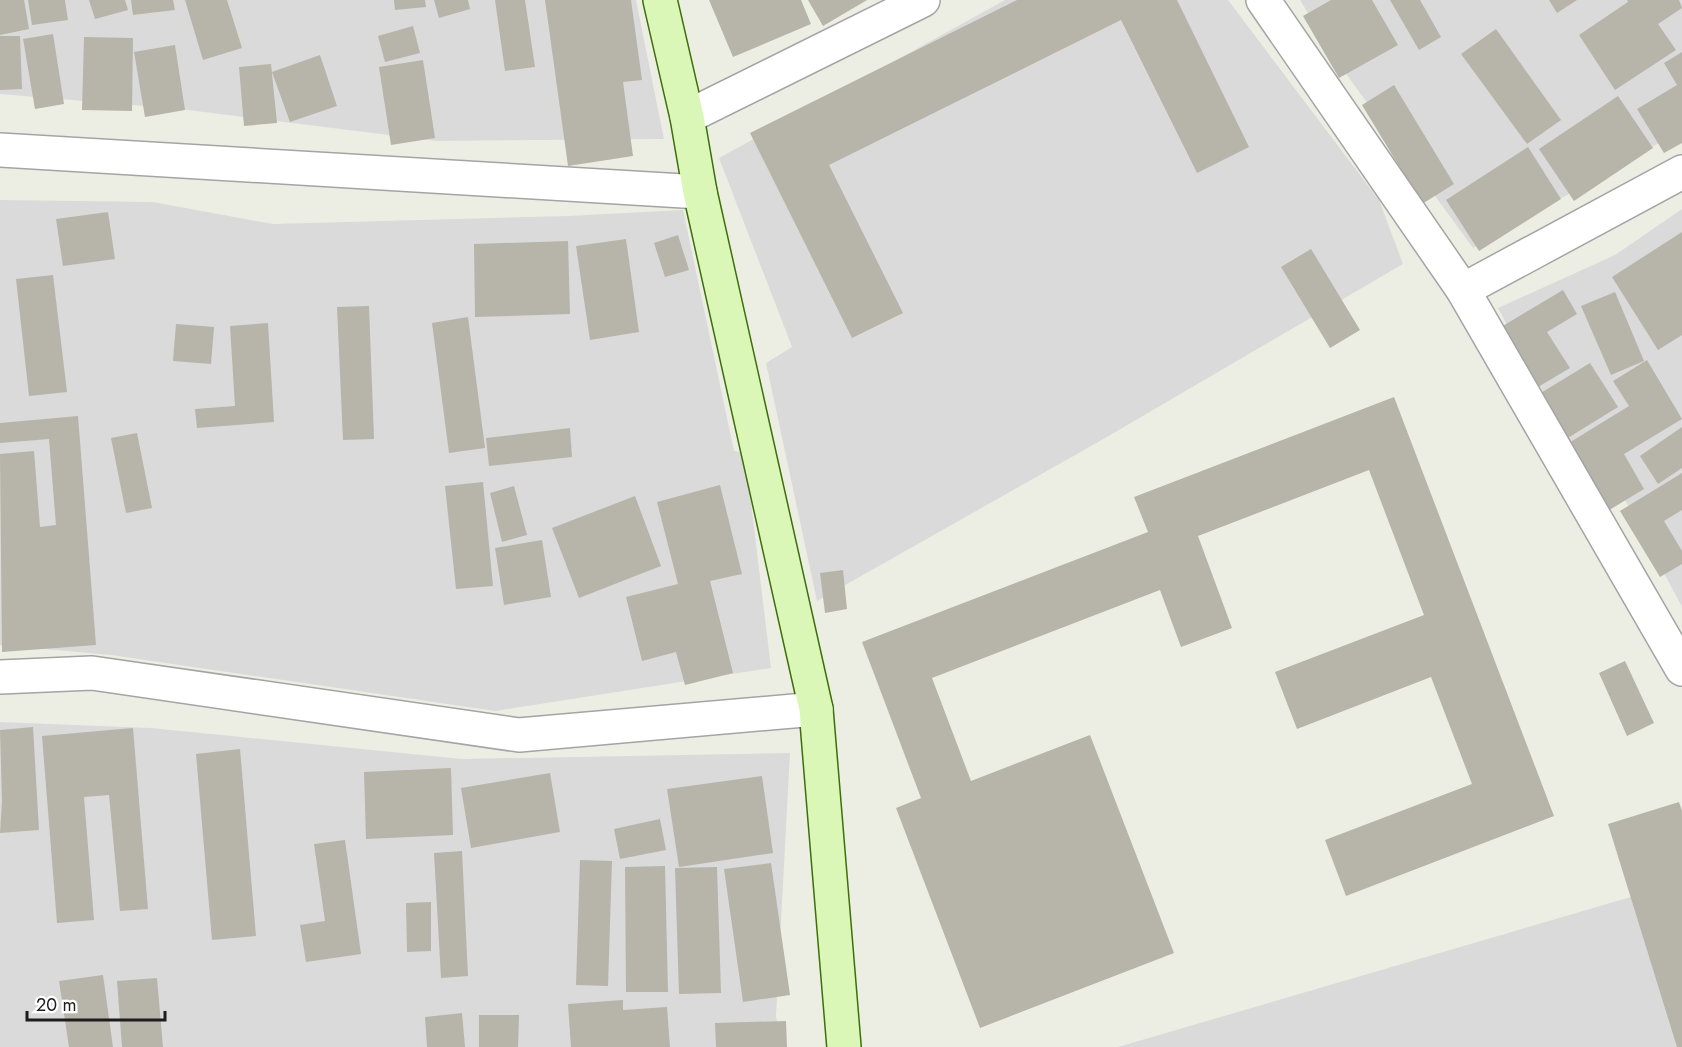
<svg xmlns="http://www.w3.org/2000/svg" width="1682" height="1047" viewBox="0 0 1682 1047" font-family="Jost,sans-serif">
  <style>
    .residential { fill: #dbdada }
    .building { fill: #b7b4a9 }
    .lines { fill: none; stroke-linecap: round; stroke-linejoin: round }
    .street-casing { stroke: #a4a4a4; stroke-width: 36 }
    .secondary-casing { stroke: #3c6f09; stroke-width: 36 }
    .street { stroke: #fff; stroke-width: 33 }
    .secondary { stroke: #dbf7b8; stroke-width: 33 }
  </style>
  <rect width="100%" height="100%" fill="#edeee3"/>
  <g class="residential">
    <polygon points="0,0 636,0 664,139 437,141 180,109 0,94"/>
    <polygon points="1005,0 1228,0 1379,200 1403,264 1100,441 817,601 766,363 792,347 719,158"/>
    <polygon points="1300,0 1682,0 1682,130 1473,248 1341,67"/>
    <polygon points="0,200 153,202 273,224 567,216 683,210 734,451 745,453 771,668 495,711 111,655 0,645"/>
    <polygon points="1682,209 1682,607 1624,498 1601,500 1498,308 1615,255"/>
    <polygon points="0,722 151,728 462,759 790,753 776,1016 782,1047 0,1047"/>
    <polygon points="1682,882 1682,1047 1118,1047"/>
  </g>
  <g class="building">
    <polygon points="0,0 24,0 29,29 0,35"/>
    <polygon points="28,0 65,0 68,20 32,25"/>
    <polygon points="89,0 125,0 128,10 95,19"/>
    <polygon points="131,0 173,0 175,10 133,15"/>
    <polygon points="185,0 227,0 242,48 203,60"/>
    <polygon points="394,0 425,0 426,7 395,10"/>
    <polygon points="434,0 468,0 470,9 439,18"/>
    <polygon points="495,0 525,0 535,67 505,71"/>
    <polygon points="545,0 631,0 642,80 623,82 633,156 568,166"/>
    <polygon points="709,0 801,0 811,24 733,57"/>
    <polygon points="808,0 867,0 823,26"/>
    <polygon points="1017,0 1177,0 1249,147 1197,173 1121,20 829,165 903,313 852,338 750,133"/>
    <polygon points="1331,0 1372,0 1398,45 1339,78 1303,16"/>
    <polygon points="1390,0 1420,0 1441,37 1419,50"/>
    <polygon points="1549,0 1577,0 1557,13"/>
    <polygon points="1627,0 1679,0 1682,8 1658,24 1676,50 1615,90 1579,35 1628,2"/>
    <polygon points="413,26 420,53 385,62 378,36"/>
    <polygon points="1496,29 1561,120 1527,144 1461,54"/>
    <polygon points="53,34 64,104 35,109 23,39"/>
    <polygon points="0,36 20,36 22,89 0,90"/>
    <polygon points="84,37 133,38 132,111 82,110"/>
    <polygon points="175,45 185,110 145,117 134,52"/>
    <polygon points="1682,52 1682,143 1664,153 1637,109 1677,85 1664,63"/>
    <polygon points="320,55 337,106 290,122 272,72"/>
    <polygon points="423,60 435,138 391,145 379,67"/>
    <polygon points="271,64 277,123 244,126 239,67"/>
    <polygon points="1394,85 1454,184 1422,204 1362,105"/>
    <polygon points="1618,96 1653,148 1574,201 1539,149"/>
    <polygon points="1528,147 1561,199 1479,251 1446,200"/>
    <polygon points="108,212 115,259 63,266 56,219"/>
    <polygon points="1682,232 1682,335 1658,350 1612,277"/>
    <polygon points="678,235 689,270 665,277 654,243"/>
    <polygon points="626,239 639,332 590,340 576,246"/>
    <polygon points="568,241 570,314 475,317 474,244"/>
    <polygon points="1311,249 1360,330 1330,348 1281,267"/>
    <polygon points="53,275 67,392 29,396 16,279"/>
    <polygon points="1563,290 1577,314 1547,332 1570,368 1528,393 1491,333"/>
    <polygon points="1615,292 1644,361 1611,375 1581,306"/>
    <polygon points="369,306 374,439 343,440 337,307"/>
    <polygon points="468,317 485,448 449,453 432,323"/>
    <polygon points="268,323 274,422 197,428 195,409 235,406 230,326"/>
    <polygon points="176,324 214,327 211,364 173,361"/>
    <polygon points="1647,360 1682,419 1624,454 1644,489 1601,515 1559,449 1629,406 1613,381"/>
    <polygon points="1590,363 1618,407 1558,444 1531,399"/>
    <polygon points="1394,397 1554,816 1346,896 1325,840 1472,784 1431,677 1297,729 1275,672 1424,615 1369,470 1198,536 1232,628 1181,647 1160,590 932,678 971,781 1090,735 1174,953 980,1028 896,808 921,798 862,642 1148,532 1134,497"/>
    <polygon points="78,416 96,645 2,652 0,454 34,451 40,527 56,525 49,439 0,443 0,423"/>
    <polygon points="1682,427 1682,468 1658,484 1640,456"/>
    <polygon points="570,428 572,457 489,466 486,438"/>
    <polygon points="137,433 152,508 126,513 111,438"/>
    <polygon points="1682,473 1682,510 1664,521 1682,551 1682,564 1660,577 1620,511"/>
    <polygon points="483,482 493,586 456,589 445,486"/>
    <polygon points="720,485 742,574 710,581 733,673 685,685 676,652 642,661 626,597 678,584 657,502"/>
    <polygon points="514,486 527,535 502,542 490,493"/>
    <polygon points="635,496 661,566 579,598 552,528"/>
    <polygon points="542,540 551,597 504,605 495,548"/>
    <polygon points="843,570 847,609 825,613 820,573"/>
    <polygon points="1625,661 1654,723 1627,736 1599,673"/>
    <polygon points="33,727 39,830 0,833 2,801 0,730"/>
    <polygon points="133,728 148,909 120,911 109,795 84,797 94,920 57,923 42,736"/>
    <polygon points="240,749 256,936 212,940 196,754"/>
    <polygon points="451,768 453,835 366,839 364,772"/>
    <polygon points="550,773 560,832 471,848 461,788"/>
    <polygon points="762,776 773,853 679,867 667,789"/>
    <polygon points="1679,802 1682,811 1682,1047 1677,1047 1608,824"/>
    <polygon points="660,819 666,850 620,859 614,829"/>
    <polygon points="345,840 361,954 306,962 300,925 325,921 314,844"/>
    <polygon points="462,851 468,976 441,978 434,853"/>
    <polygon points="580,860 612,861 608,986 576,985"/>
    <polygon points="771,863 790,995 743,1002 724,869"/>
    <polygon points="665,866 668,992 626,992 625,867"/>
    <polygon points="717,867 721,993 679,994 675,868"/>
    <polygon points="431,902 431,951 407,952 406,903"/>
    <polygon points="103,975 113,1047 69,1047 59,981"/>
    <polygon points="157,978 163,1047 122,1047 117,981"/>
    <polygon points="623,1000 623,1010 667,1007 670,1047 571,1047 568,1004"/>
    <polygon points="462,1013 465,1047 427,1047 425,1017"/>
    <polygon points="479,1015 519,1015 518,1047 479,1047"/>
    <polygon points="786,1021 787,1047 716,1047 715,1023"/>
  </g>
  <g class="lines">
    <defs>
      <g id="street">
        <polyline points="1263,0 1463,290 1682,669"/>
        <polyline points="687,117 923,0"/>
        <polyline points="0,150 700,192"/>
        <polyline points="1463,290 1682,172"/>
        <polyline points="0,677 92,673 519,735 816,709"/>
      </g>
      <polyline id="secondary" points="660,0 687,117 700,192 816,709 844,1047"/>
    </defs>
    <use href="#street" class="street-casing"/>
    <use href="#secondary" class="secondary-casing"/>
    <use href="#street" class="street"/>
    <use href="#secondary" class="secondary"/>
  </g>
  <path d="M27 1011v9h138v-9" fill="none" stroke="#1d1d1d" stroke-width="3"/>
  <text x="36" y="1011" font-size="18" fill="#1d1d1d" stroke="#ffffff" stroke-width="4.5" paint-order="stroke">20 m</text>
</svg>
